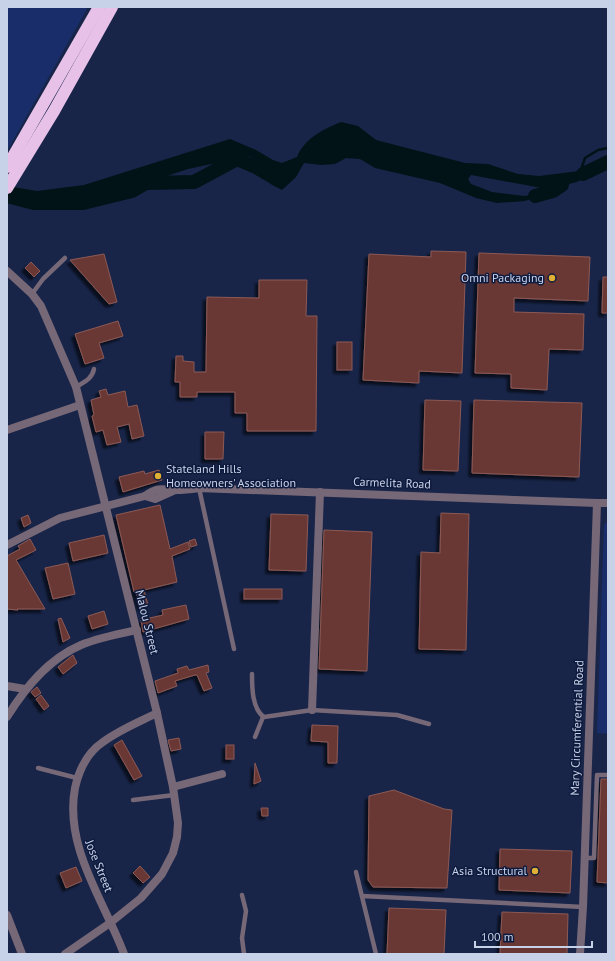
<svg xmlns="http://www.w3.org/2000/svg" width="615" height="961" viewBox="0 0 615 961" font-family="'PT Sans',sans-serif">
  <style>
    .green { fill: #182d6a }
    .water { fill: #011316 }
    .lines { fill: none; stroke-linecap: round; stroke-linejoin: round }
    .stream { stroke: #011316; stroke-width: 2.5 }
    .river { stroke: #011316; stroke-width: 14 }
    .building { fill: #693935; stroke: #8c5954; filter: url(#shadow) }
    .service { stroke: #776877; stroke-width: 4.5 }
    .minor { stroke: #776877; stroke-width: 8 }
    .tertiary { stroke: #776877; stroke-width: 8 }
    .motorway { stroke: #e8c1e8; stroke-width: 12 }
    .poi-dot { fill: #e0b034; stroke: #0f1b3e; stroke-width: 1.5 }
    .labels { text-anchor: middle; stroke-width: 3; stroke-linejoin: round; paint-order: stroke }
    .poi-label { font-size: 12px; fill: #c7d1e8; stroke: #0f1b3e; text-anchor: end }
    .street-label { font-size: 12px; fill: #c7d1e8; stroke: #0f1b3e }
  </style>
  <defs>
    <filter id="shadow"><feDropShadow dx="-3.5" dy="3.5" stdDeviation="1" flood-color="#0009"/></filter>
  </defs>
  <rect width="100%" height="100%" fill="#182549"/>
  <g class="green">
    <polygon points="7,7 88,7 7,151"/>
    <polygon points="608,521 608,734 597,733 604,525"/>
  </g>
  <path class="water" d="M 341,122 L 358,126 L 376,140 L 465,163 L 488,164 L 518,174 L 539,176 L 587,170 L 608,162 L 608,164 L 577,182 L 547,189 L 471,175 L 468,179 L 471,184 L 492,192 L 524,196 L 553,191 L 525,201 L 497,203 L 476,198 L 440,183 L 375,168 L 360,159 L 346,158 L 335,164 L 321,165 L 304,163 L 296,177 L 282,190 L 271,184 C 266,169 264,164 249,156 L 188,169 L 146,183 L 132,191 L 83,203 L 34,203 L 7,196 L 7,186 L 37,191 L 84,185 L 230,139 L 256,150 L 273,160 L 282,163 L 297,157 C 305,138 322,130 341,122 Z"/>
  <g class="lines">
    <polyline class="stream" points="580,173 585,158 598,150 608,148"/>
    <g class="river">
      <polyline points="583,174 608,162"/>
      <polyline points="7,196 34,203 83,203 132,191 146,183 194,182 237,159 256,167 278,180 283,175"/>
      <polyline points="535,196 553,191 562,185"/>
    </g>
  </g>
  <g class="building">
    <polygon points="431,251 466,252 462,373 419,371 419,383 363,380 369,254 431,257"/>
    <polygon points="479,253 590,257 588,301 514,298 514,312 584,314 583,350 549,349 547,390 511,388 511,374 475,373"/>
    <polygon points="104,254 117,302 109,304 70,260"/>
    <polygon points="31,262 40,271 34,277 25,268"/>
    <polygon points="603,277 608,277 608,313 602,313"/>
    <polygon points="259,280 307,280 306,316 317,316 316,431 247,431 247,413 235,413 235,392 197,392 197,397 180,397 180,382 175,382 176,356 183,356 183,361 194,362 194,372 206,372 207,297 259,298"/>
    <polygon points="118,321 123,336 99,343 104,358 85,364 75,334"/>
    <rect x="337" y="342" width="15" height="28"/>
    <polygon points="106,389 108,395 125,391 128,407 137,405 144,436 132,439 129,424 117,427 121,442 107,445 103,430 96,432 92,416 94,415 91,400 101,397 99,391"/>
    <polygon points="425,400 461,401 458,471 423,470"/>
    <polygon points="474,400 582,403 579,477 472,473"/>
    <polygon points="205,432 224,432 223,459 205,459"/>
    <polygon points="159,470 162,480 123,492 119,477 144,471 145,474"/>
    <polygon points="160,505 170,549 188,542 190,549 172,556 177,582 144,590 148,605 141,607 136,592 134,592 116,515"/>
    <polygon points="441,513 469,514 466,650 419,649 421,552 440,553"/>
    <polygon points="271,514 308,515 306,571 269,570"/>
    <polygon points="28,515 31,523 24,527 21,518"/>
    <polygon points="324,530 372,532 367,671 319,669"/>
    <polygon points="104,535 108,553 73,561 69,543"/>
    <polygon points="30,539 36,550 16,560 45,609 17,609 18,610 7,609 7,556 20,549 18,546"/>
    <polygon points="195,539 197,545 191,547 189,541"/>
    <polygon points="68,563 75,594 53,599 45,568"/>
    <rect x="244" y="589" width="38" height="10"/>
    <polygon points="186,605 189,619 143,632 141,620 163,615 162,610"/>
    <polygon points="104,611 108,624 92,629 88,616"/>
    <polygon points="61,618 70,638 63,642 58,619"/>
    <polygon points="73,655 77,663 63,674 58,667"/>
    <polygon points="208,665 209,672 206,673 212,688 204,691 197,675 195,675 175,681 177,686 158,693 155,681 178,673 177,669 187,666 189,670"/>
    <polygon points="37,687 41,693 35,697 31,692"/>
    <polygon points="41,695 49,706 44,710 36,699"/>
    <polygon points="312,725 338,726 337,763 328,763 328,742 311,741"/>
    <polygon points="179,738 181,749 171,751 168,740"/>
    <polygon points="122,740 142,776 134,780 114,745"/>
    <rect x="226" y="745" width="8" height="14"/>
    <polygon points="255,763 261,781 254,784"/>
    <polygon points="601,779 608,779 608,883 597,882"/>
    <polygon points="394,790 444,809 452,810 447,888 373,887 368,880 369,796"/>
    <polygon points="261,808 268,808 268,816 262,816"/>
    <polygon points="500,849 572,851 570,893 499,890"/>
    <polygon points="140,866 150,877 143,883 133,873"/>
    <polygon points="76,867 82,881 66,888 60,873"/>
    <polygon points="389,908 446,910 444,954 387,954"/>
    <polygon points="502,912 568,914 567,954 500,954"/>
  </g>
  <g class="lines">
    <g class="service">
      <polyline points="32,294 43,279 65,258"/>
      <path d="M 76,387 C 84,382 92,379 94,369"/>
      <polyline points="199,488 234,649"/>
      <path d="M 252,674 C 252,687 252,709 264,717 L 312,710 L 397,715 L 429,724"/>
      <polyline points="255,737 263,717"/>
      <polyline points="38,768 77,778"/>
      <polyline points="133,800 174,795"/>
      <polyline points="585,858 594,858 597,775 608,775"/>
      <polyline points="356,872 376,954"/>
      <polyline points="242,895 246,911 242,938 244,954"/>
      <polyline points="362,896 583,907"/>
    </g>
    <g class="minor">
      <polyline points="7,271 32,294 41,306 76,387 157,713 173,787 178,823 177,837 173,853 162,874 141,898 110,923 65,954"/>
      <polyline points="7,430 80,405"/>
      <polyline points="145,496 155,499 175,490"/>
      <path d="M 7,545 L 60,518 L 145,496 C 160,486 160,490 176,490 C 184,490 192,489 199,488 L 597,503"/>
      <polyline points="7,686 25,689"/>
      <polyline points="312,710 320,492"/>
      <path d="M 7,717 C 25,688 48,659 81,645 C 98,638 118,634 137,630"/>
      <polyline points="173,787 222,774"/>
      <polyline points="7,915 22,954"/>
      <path d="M 124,954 C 104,900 64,848 75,788 C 79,770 88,752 103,742 C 119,730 139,722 157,713"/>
    </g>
    <polyline class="tertiary" points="580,954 583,907 597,503 608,503"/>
    <g class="motorway">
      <polyline points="7,167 99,7"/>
      <polyline points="7,188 54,111 112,7"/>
    </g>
  </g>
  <g class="poi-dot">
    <circle cx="552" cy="278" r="4"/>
    <circle cx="158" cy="476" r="4"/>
    <circle cx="535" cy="871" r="4"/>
  </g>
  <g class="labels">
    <g class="poi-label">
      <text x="544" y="282">Omni Packaging</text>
      <text x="166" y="473" text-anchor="start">Stateland Hills<tspan x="166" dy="14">Homeowners' Association</tspan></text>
      <text x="527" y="875">Asia Structural</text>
    </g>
    <g class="street-label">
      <text transform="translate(392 483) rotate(2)" y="4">Carmelita Road</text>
      <text transform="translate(147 622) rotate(76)" y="4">Malou Street</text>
      <text transform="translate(577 728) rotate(-88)" y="4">Mary Circumferential Road</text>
      <text transform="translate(99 866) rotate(68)" y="4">Jose Street</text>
    </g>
  </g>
  <rect width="615" height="961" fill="none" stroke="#c7d1e8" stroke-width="16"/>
  <path d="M475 941v6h117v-6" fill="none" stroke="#c7d1e8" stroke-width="2"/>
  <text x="481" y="941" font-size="12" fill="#c7d1e8" stroke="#0f1b3e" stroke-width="3" paint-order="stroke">100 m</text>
</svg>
